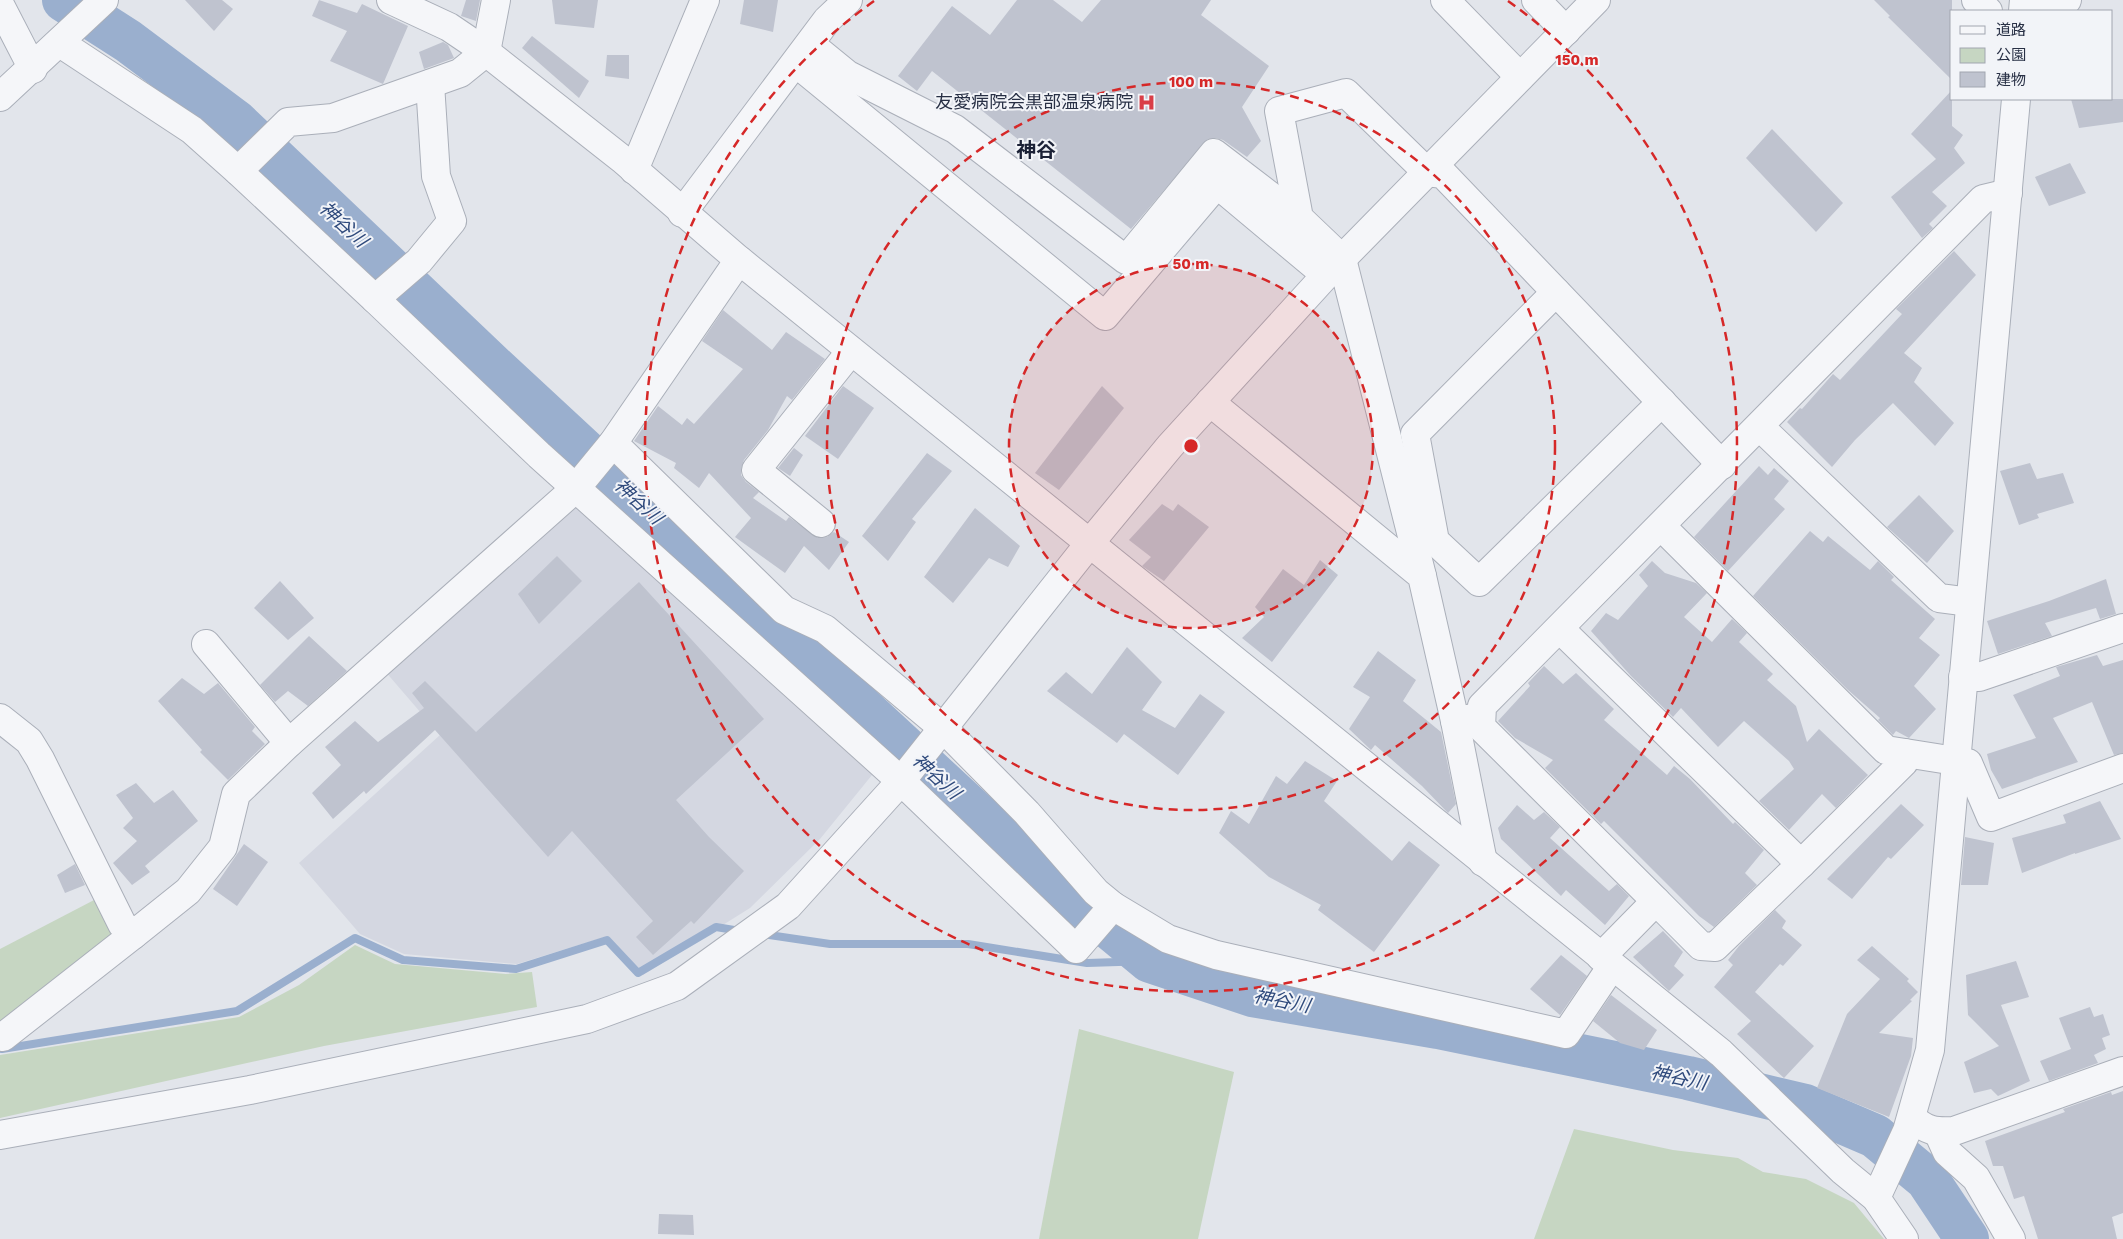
<svg xmlns="http://www.w3.org/2000/svg" width="2123" height="1239" viewBox="0 0 2123 1239" font-family="'Work Sans','Noto Sans JP',sans-serif">
  <style>
    .built { fill: #d4d7e1 }
    .green { fill: #c6d6c2 }
    .lines { fill: none; stroke-linecap: round; stroke-linejoin: round }
    .stream { stroke: #9aafce; stroke-width: 8 }
    .river { stroke: #9aafce; stroke-width: 44 }
    .building { fill: #bfc3cf }
    .minor-casing { stroke: #aaafb9; stroke-width: 30 }
    .minor { stroke: #f5f6f9; stroke-width: 28 }
    .ring { fill: none; stroke: #d62828; stroke-width: 2.5; stroke-dasharray: 9 6 }
    .labels { text-anchor: middle; stroke-width: 4; stroke-linejoin: round; paint-order: stroke }
    .poi-label { font-size: 18px; fill: #283045; stroke: #f2f4f8; text-anchor: end }
    .water-label { font-size: 19px; font-style: italic; fill: #2f4a7c; stroke: #f2f4f8 }
    .quarter-label { font-size: 20px; font-weight: bold; fill: #1b2136; stroke: #f2f4f8 }
    .centre { fill: #d62828; stroke: #f2f4f8; stroke-width: 2.5 }
    .ring-label { font-size: 15px; text-anchor: middle; font-weight: bold; fill: #d62828; stroke: #f2f4f8; stroke-width: 4; stroke-linejoin: round; paint-order: stroke }
  </style>
  <rect width="100%" height="100%" fill="#e2e5eb"/>
  <polygon class="built" points="576,499 872,775 820,839 750,908 643,975 608,936 517,964 404,954 360,934 299,863 440,735 384,670"/>
  <g class="green">
    <polygon points="96,899 117,939 0,1028 0,949"/>
    <polygon points="355,945 395,964 506,974 532,972 537,1007 324,1046 0,1118 0,1055 239,1017 299,985"/>
    <polygon points="1079,1029 1234,1072 1198,1239 1039,1239"/>
    <polygon points="1574,1129 1673,1150 1738,1158 1763,1172 1806,1179 1854,1203 1884,1239 1534,1239"/>
  </g>
  <g class="lines">
    <g class="stream">
      <polyline points="762,934 830,944 968,944 1087,963 1150,961"/>
      <polyline points="2,1049 237,1011 355,938 403,960 516,969 607,940 638,973 716,927 740,931"/>
    </g>
    <polyline class="river" points="64,0 128,41 235,121 495,368 1009,844 1150,961 1252,995 1438,1027 1688,1078 1805,1106 1875,1136 1927,1179 1967,1239"/>
  </g>
  <g class="building">
    <polygon points="185,0 222,0 233,9 214,31"/>
    <polygon points="319,0 357,13 362,4 408,26 383,84 330,61 347,31 312,16"/>
    <polygon points="466,0 480,0 476,21 461,16"/>
    <polygon points="552,0 598,0 594,28 555,24"/>
    <polygon points="744,0 778,0 773,32 740,24"/>
    <polygon points="1017,0 1053,0 1082,22 1101,0 1211,0 1201,15 1269,66 1242,107 1261,141 1247,157 1223,140 1216,138 1208,139 1131,229 932,71 917,91 898,76 952,6 990,35"/>
    <polygon points="1874,0 1952,0 1952,80 1888,17 1890,16"/>
    <polygon points="532,36 589,81 579,98 522,48"/>
    <polygon points="443,42 448,45 454,58 424,69 419,52"/>
    <polygon points="607,55 629,55 629,79 605,76"/>
    <polygon points="1952,90 1952,126 1963,135 1954,148 1965,163 1932,192 1947,206 1929,224 1933,228 1922,238 1891,197 1936,159 1911,134"/>
    <polygon points="2071,99 2123,99 2123,122 2079,128"/>
    <polygon points="1772,129 1843,203 1816,232 1746,158"/>
    <polygon points="2070,163 2086,193 2049,206 2035,177"/>
    <polygon points="1954,251 1976,275 1904,353 1922,368 1914,382 1954,423 1935,446 1893,403 1855,440 1832,467 1787,422 1800,408 1802,409 1833,374 1840,380 1902,314 1896,309"/>
    <polygon points="723,310 772,350 786,332 825,359 792,400 787,396 768,430 744,460 741,468 741,475 746,482 759,492 753,498 786,521 789,517 818,538 827,537 834,532 849,542 829,570 804,546 785,573 735,537 751,518 709,473 699,488 674,468 676,463 634,441 658,406 682,425 687,418 694,424 743,369 702,341"/>
    <polygon points="843,386 874,408 838,459 805,436"/>
    <polygon points="1102,386 1124,408 1059,490 1035,473"/>
    <polygon points="794,448 803,455 790,476 778,468"/>
    <polygon points="927,453 952,471 912,519 916,522 888,561 862,536"/>
    <polygon points="2030,463 2037,479 2063,473 2074,503 2037,514 2039,518 2019,525 2000,471"/>
    <polygon points="1759,466 1768,475 1774,468 1789,481 1774,499 1785,509 1728,571 1694,537"/>
    <polygon points="1919,495 1954,531 1927,563 1887,527"/>
    <polygon points="1162,504 1173,511 1178,504 1209,527 1164,581 1142,566 1151,557 1129,540"/>
    <polygon points="975,508 1020,546 1008,567 989,558 953,603 924,577"/>
    <polygon points="1810,531 1823,542 1828,536 1870,570 1878,561 1894,577 1891,580 1935,619 1919,638 1940,655 1914,686 1936,709 1909,738 1896,731 1893,735 1878,720 1880,718 1848,690 1753,596"/>
    <polygon points="557,556 582,581 539,624 518,594"/>
    <polygon points="1320,560 1338,575 1272,662 1242,638 1264,617 1255,607 1283,569 1304,585"/>
    <polygon points="1652,561 1665,573 1696,583 1707,593 1684,617 1712,642 1732,619 1747,633 1739,642 1773,674 1767,680 1796,706 1807,742 1819,729 1868,775 1836,808 1822,794 1789,830 1759,801 1794,769 1789,761 1744,721 1718,747 1681,708 1673,717 1631,676 1591,631 1606,613 1618,620 1648,586 1639,575"/>
    <polygon points="2106,579 2116,614 2100,619 2096,608 2045,623 2052,636 1998,654 1987,621 2049,601"/>
    <polygon points="280,581 314,618 288,640 254,608"/>
    <polygon points="639,582 764,719 676,800 709,837 744,871 694,924 691,921 653,955 636,937 653,921 572,831 548,857 435,730 366,794 364,791 333,819 312,793 341,765 325,747 355,721 378,742 424,708 412,693 425,681 476,732"/>
    <polygon points="309,636 347,671 308,706 288,691 275,702 260,685"/>
    <polygon points="1127,647 1162,682 1142,710 1175,728 1200,694 1225,712 1178,775 1124,734 1117,743 1047,691 1066,672 1092,694"/>
    <polygon points="1378,651 1416,680 1403,701 1441,732 1456,804 1448,813 1422,786 1375,745 1371,750 1349,729 1370,697 1353,687"/>
    <polygon points="2097,655 2103,666 2123,660 2123,753 2114,755 2092,702 2053,718 2078,762 2002,789 1991,770 1987,754 2036,738 2013,695 2060,676 2056,667"/>
    <polygon points="1544,666 1563,684 1576,673 1614,709 1604,720 1667,775 1674,766 1690,779 1733,824 1735,822 1764,850 1745,873 1757,885 1714,927 1699,916 1604,821 1601,824 1545,768 1553,760 1515,738 1498,721 1530,686 1528,683"/>
    <polygon points="182,678 204,694 218,683 255,727 252,731 265,744 228,780 200,752 202,750 158,701"/>
    <polygon points="1305,761 1337,781 1324,801 1392,861 1409,841 1440,865 1374,952 1318,910 1321,905 1269,877 1219,833 1231,811 1249,824 1276,776 1287,784"/>
    <polygon points="136,783 154,803 173,790 198,821 145,866 150,872 132,885 113,863 137,841 123,828 133,818 116,795"/>
    <polygon points="2100,801 2121,839 2075,854 2075,853 2022,873 2012,838 2066,823 2063,815"/>
    <polygon points="1901,804 1924,825 1891,859 1888,857 1852,899 1827,879"/>
    <polygon points="1517,805 1534,820 1544,812 1560,827 1550,838 1609,891 1617,884 1629,896 1605,925 1566,890 1561,896 1501,839 1498,828"/>
    <polygon points="1965,837 1994,843 1988,885 1961,885"/>
    <polygon points="244,844 268,862 237,906 213,889"/>
    <polygon points="75,864 85,885 65,893 57,875"/>
    <polygon points="1775,910 1786,921 1782,928 1802,945 1783,966 1780,964 1755,992 1814,1046 1784,1078 1737,1034 1751,1021 1714,987 1733,965 1728,960 1739,946"/>
    <polygon points="1663,931 1683,952 1674,966 1684,975 1669,991 1633,957"/>
    <polygon points="1872,946 1909,979 1907,981 1918,992 1910,1000 1912,1001 1879,1033 1913,1038 1911,1056 1889,1117 1817,1088 1847,1014 1880,979 1857,960"/>
    <polygon points="1561,955 1587,976 1560,1015 1530,989"/>
    <polygon points="2016,961 2029,997 2001,1005 2030,1081 1998,1096 1991,1089 1974,1093 1964,1062 1999,1046 1968,1015 1966,975"/>
    <polygon points="1611,995 1657,1030 1644,1050 1620,1043 1593,1021"/>
    <polygon points="2090,1007 2094,1017 2103,1014 2110,1035 2102,1038 2106,1049 2094,1055 2098,1063 2049,1081 2040,1061 2071,1049 2059,1018"/>
    <polygon points="2123,1091 2123,1213 2112,1217 2117,1239 2038,1239 2024,1196 2014,1199 2003,1166 1993,1166 1985,1141 2065,1112 2063,1109 2111,1092 2112,1095"/>
    <polygon points="659,1214 693,1215 694,1235 658,1234"/>
  </g>
  <g class="lines">
    <defs>
      <g id="minor">
        <polyline points="391,0 449,27 486,52 622,159 739,260 1721,1053 1843,1171 1876,1198 1904,1239"/>
        <polyline points="1445,0 1520,77"/>
        <polyline points="1536,0 1566,31"/>
        <polyline points="1976,0 1988,11"/>
        <polyline points="0,5 33,69"/>
        <polyline points="2023,11 2024,0"/>
        <polyline points="2046,11 2055,4 2067,0"/>
        <polyline points="60,43 192,130 238,171 288,122 333,118 460,73 486,52 496,0"/>
        <polyline points="810,44 848,75 955,129 1126,260 1214,153 1299,218"/>
        <polyline points="796,63 1105,316 1217,184 1326,275"/>
        <polyline points="430,84 436,176 452,221 419,261 375,299 539,455 901,781 1076,949 1113,906 1168,939 1216,955 1566,1034 1612,966"/>
        <polyline points="0,97 104,0"/>
        <polyline points="634,170 705,0"/>
        <polyline points="238,171 375,299"/>
        <polyline points="682,213 827,20 848,0"/>
        <polyline points="1556,292 1415,434 1435,541 1479,582 1662,402"/>
        <polyline points="1210,402 1422,576 1455,721"/>
        <polyline points="1760,427 1939,598 1970,602"/>
        <polyline points="613,443 784,610 825,629 943,728 1027,813 1096,892 1113,906"/>
        <polyline points="821,523 756,470 851,351"/>
        <polyline points="1661,526 1886,750 1905,753 1904,762 1801,864"/>
        <polyline points="1422,576 1342,259 1299,218 1279,111 1346,93 1427,172 1443,174 1722,465"/>
        <polyline points="1560,629 1801,864 1715,947 1701,946 1656,901"/>
        <polyline points="206,644 289,743"/>
        <polyline points="1963,677 1979,677 2123,628"/>
        <polyline points="0,718 29,741 40,759 122,924 133,935 188,891 223,847 236,794 289,743 576,488 613,443 739,260"/>
        <polyline points="1473,718 1455,721 1483,862"/>
        <polyline points="1905,753 1968,763 1991,817 2123,768"/>
        <polyline points="1601,957 1656,901 1481,727 1482,706 1983,199 2008,193"/>
        <polyline points="3,1037 133,935"/>
        <path d="M 1912,1118 C 1927,1131 1934,1132 1954,1131 L 2123,1071"/>
        <polyline points="1938,1132 1947,1152 1976,1178 2011,1239"/>
        <polyline points="0,1135 250,1090 587,1019 677,986 788,906 901,781 1089,544 1170,446 1326,275 1596,0"/>
        <polyline points="1876,1198 1907,1131 1930,1050 2016,99"/>
      </g>
    </defs>
    <use href="#minor" class="minor-casing"/>
    <use href="#minor" class="minor"/>
  </g>
  <circle cx="1191" cy="446" r="182" fill="#d62828" fill-opacity=".12"/>
  <g class="ring">
    <circle cx="1191" cy="446" r="182"/>
    <circle cx="1191" cy="446" r="364"/>
    <path d="M1508 1A546 546 0 1 1 874 1"/>
  </g>
  <defs>
    <symbol id="hospital-bare" viewBox="-9 -9 18 18"><path d="M-5-5h3v3.5h4V-5h3V5h-3V1.5h-4V5h-3Z" fill="#d93e47" stroke="#f2f4f8" stroke-width="2.5" paint-order="stroke"/></symbol>
  </defs>
  <g fill-rule="evenodd">
    <use href="#hospital-bare" x="1134" y="90" width="25" height="25"/>
  </g>
  <g class="labels">
    <g class="poi-label">
      <text x="1133" y="108">友愛病院会黒部温泉病院</text>
    </g>
    <g class="water-label">
      <text transform="translate(344 224) rotate(43)" y="7">神谷川</text>
      <text transform="translate(639 501) rotate(43)" y="7">神谷川</text>
      <text transform="translate(937 776) rotate(43)" y="7">神谷川</text>
      <text transform="translate(1282 1000) rotate(11)" y="7">神谷川</text>
      <text transform="translate(1679 1077) rotate(12)" y="7">神谷川</text>
    </g>
    <g class="quarter-label">
      <text x="1036" y="157">神谷</text>
    </g>
  </g>
  <circle cx="1191" cy="446" r="8" class="centre"/>
  <g class="ring-label">
    <text x="1577" y="65">150 m</text>
    <text x="1191" y="87">100 m</text>
    <text x="1191" y="269">50 m</text>
  </g>
  <rect x="1950" y="10" width="162" height="90" fill="#f2f4f8" stroke="#a1a6b0"/>
  <rect x="1960" y="26" width="25" height="8" fill="#f5f6f9" stroke="#a1a6b0"/>
  <text x="1996" y="35" font-size="15" fill="#283045">道路</text>
  <rect x="1960" y="48" width="25" height="15" fill="#c6d6c2" stroke="#a1a6b0"/>
  <text x="1996" y="60" font-size="15" fill="#283045">公園</text>
  <rect x="1960" y="72" width="25" height="15" fill="#bfc3cf" stroke="#a1a6b0"/>
  <text x="1996" y="85" font-size="15" fill="#283045">建物</text>
</svg>
